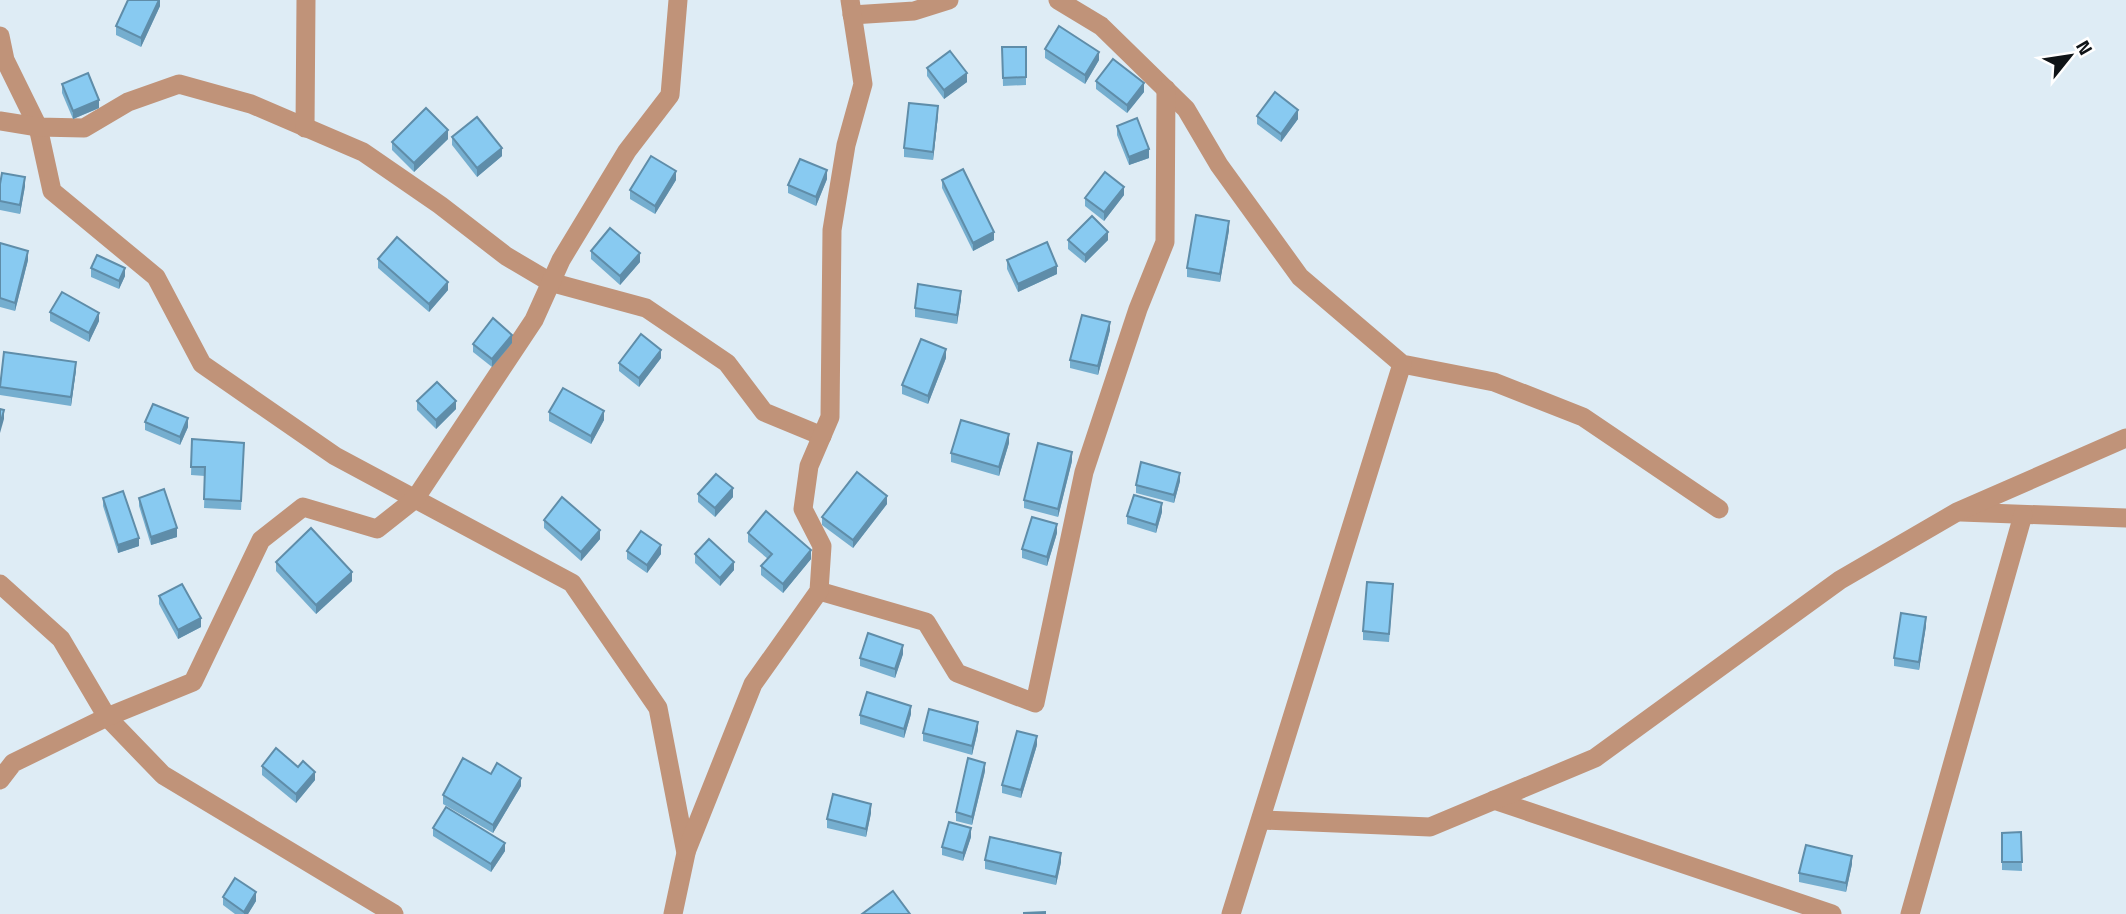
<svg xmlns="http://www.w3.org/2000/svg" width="2126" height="914" viewBox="0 0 2126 914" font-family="'Titillium Web',sans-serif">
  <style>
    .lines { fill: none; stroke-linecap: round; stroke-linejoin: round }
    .minor { stroke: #c09379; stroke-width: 19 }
    .wall { fill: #75aecf }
    .shaded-wall { fill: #5f8da9 }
    .building { fill: #88caf1; stroke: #5f8da9; stroke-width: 2 }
  </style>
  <rect width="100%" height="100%" fill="#deecf5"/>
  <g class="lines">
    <g class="minor">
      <polyline points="1058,0 1101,26 1186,109 1219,165 1300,277 1402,364 1494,382 1583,417 1719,509"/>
      <polyline points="852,15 914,11 949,0"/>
      <polyline points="0,36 5,60 38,127 52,191 156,277 202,364 335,456 572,583 658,708 686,853 673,914"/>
      <polyline points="0,121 38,127 84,128 128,102 179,84 251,104 363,152 440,205 506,256 550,282 646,308 727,363 764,412 822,436"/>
      <polyline points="305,128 306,0"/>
      <polyline points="1961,512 2126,518"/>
      <polyline points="0,584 61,639 107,717 163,775 394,914"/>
      <polyline points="819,591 926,622 957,673 1035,703 1084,472 1138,309 1165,242 1166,89"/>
      <polyline points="0,780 13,763 107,717 193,682 261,540 303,507 377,529 415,499 534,320 561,260 627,151 670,95 678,0"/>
      <polyline points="1494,800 1832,914"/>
      <polyline points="1262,820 1430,827 1595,758 1840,580 1957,512 2126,438"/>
      <polyline points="686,852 753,684 819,591 822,546 803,509 809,466 830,417 832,230 846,145 863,84 850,0"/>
      <polyline points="1231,914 1402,364"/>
      <polyline points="1910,914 2023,515"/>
    </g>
  </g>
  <g class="wall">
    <polygon points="160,0 160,6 141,47 116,35 116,26"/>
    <polygon points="1002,47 1026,47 1026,85 1003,86"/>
    <polygon points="1045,49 1099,60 1085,84 1045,58"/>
    <polygon points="927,68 967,82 944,99 927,76"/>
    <polygon points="1096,81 1144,92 1127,113 1096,89"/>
    <polygon points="62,84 99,108 73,119 62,93"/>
    <polygon points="938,115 933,160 904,157 904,148"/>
    <polygon points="1257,116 1298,119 1281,142 1257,124"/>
    <polygon points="1117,126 1149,158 1129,165 1117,135"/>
    <polygon points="452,137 502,156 477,177 452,145"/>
    <polygon points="448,139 414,172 392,150 392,142"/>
    <polygon points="827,179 816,206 788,193 788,185"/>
    <polygon points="676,180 655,214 630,199 630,190"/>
    <polygon points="942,180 994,240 973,251 942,188"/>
    <polygon points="0,184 25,186 20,214 0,210"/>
    <polygon points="1124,195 1104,221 1085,206 1085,198"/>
    <polygon points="1229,230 1220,282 1187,277 1187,268"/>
    <polygon points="1068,240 1108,240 1085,263 1068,249"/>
    <polygon points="0,243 28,260 15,311 0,307"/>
    <polygon points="591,251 640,262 620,285 591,259"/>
    <polygon points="378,259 448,290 429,312 378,268"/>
    <polygon points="1007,260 1057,274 1018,292 1007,269"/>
    <polygon points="91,268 125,276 119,289 91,277"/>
    <polygon points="961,299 957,324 915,317 915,308"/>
    <polygon points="50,312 99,321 89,342 50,321"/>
    <polygon points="1110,330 1098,375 1070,368 1070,360"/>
    <polygon points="512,343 492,367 473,352 473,344"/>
    <polygon points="661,358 639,387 619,371 619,363"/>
    <polygon points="946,358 928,404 902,394 902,385"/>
    <polygon points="76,370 71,406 0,395 0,381"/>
    <polygon points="417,401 456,409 436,429 417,410"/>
    <polygon points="549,412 604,420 591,444 549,421"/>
    <polygon points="145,422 188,427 180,445 145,430"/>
    <polygon points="192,439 244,451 241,510 204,508 205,476 191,475"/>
    <polygon points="1009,443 999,476 951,462 951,453"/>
    <polygon points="1072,461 1058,517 1024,508 1024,500"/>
    <polygon points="1180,481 1174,503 1136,493 1136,485"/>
    <polygon points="698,494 733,497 715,517 698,502"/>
    <polygon points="103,498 139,546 118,553 103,506"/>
    <polygon points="139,498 177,537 151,545 139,506"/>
    <polygon points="887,504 853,548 822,525 822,517"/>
    <polygon points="1162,512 1156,533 1127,524 1127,516"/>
    <polygon points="544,520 600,539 581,561 544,528"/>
    <polygon points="748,533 811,559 783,593 761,575 761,566 768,559 748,542"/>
    <polygon points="1057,533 1047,566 1022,558 1022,549"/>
    <polygon points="627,551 661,554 647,573 627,559"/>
    <polygon points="695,554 734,570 720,586 695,563"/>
    <polygon points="276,562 352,581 316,614 276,571"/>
    <polygon points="1393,593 1389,642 1363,640 1363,631"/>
    <polygon points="159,596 201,627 178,639 159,604"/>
    <polygon points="1926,626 1919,670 1894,666 1894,658"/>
    <polygon points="903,654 895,678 860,666 860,658"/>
    <polygon points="911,714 904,738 860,724 860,715"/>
    <polygon points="978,730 972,755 923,741 923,733"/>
    <polygon points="1037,745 1021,798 1002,793 1002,785"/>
    <polygon points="262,766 315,780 296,803 262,775"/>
    <polygon points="985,771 972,825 956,821 956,812"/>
    <polygon points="491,774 521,786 493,833 443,804 443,795"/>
    <polygon points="871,813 866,837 827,828 827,819"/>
    <polygon points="433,828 505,851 491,872 433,836"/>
    <polygon points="2021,832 2022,871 2002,870 2002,833"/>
    <polygon points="971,837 963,861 942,855 942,847"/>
    <polygon points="985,860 1061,862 1056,885 985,869"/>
    <polygon points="1852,864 1846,892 1799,882 1799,873"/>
    <polygon points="223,897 256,901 248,914 235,914 223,905"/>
  </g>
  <g class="shaded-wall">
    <polygon points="159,0 160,0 160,6 141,47 141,38"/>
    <polygon points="1099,52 1099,60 1085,84 1085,75"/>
    <polygon points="967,73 967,82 944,99 944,90"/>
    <polygon points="1144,83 1144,92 1127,113 1127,105"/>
    <polygon points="99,100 99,108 73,119 73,111"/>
    <polygon points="938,106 938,115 933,160 933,152"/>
    <polygon points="1298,110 1298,119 1281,142 1281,134"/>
    <polygon points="448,130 448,139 414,172 414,163"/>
    <polygon points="502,148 502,156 477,177 477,168"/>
    <polygon points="1149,149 1149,158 1129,165 1129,157"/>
    <polygon points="827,170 827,179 816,206 816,197"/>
    <polygon points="676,171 676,180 655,214 655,206"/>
    <polygon points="25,177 25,186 20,214 20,205"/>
    <polygon points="1124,187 1124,195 1104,221 1104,212"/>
    <polygon points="1229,221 1229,230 1220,282 1220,274"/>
    <polygon points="994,232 994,240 973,251 973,243"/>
    <polygon points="1108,232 1108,240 1085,263 1085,255"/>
    <polygon points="28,251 28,260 15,311 15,303"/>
    <polygon points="640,253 640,262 620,285 620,276"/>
    <polygon points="1057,266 1057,274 1018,292 1018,284"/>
    <polygon points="125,268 125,276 119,289 119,281"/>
    <polygon points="448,282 448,290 429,312 429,304"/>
    <polygon points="961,291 961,299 957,324 957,315"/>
    <polygon points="99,313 99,321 89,342 89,333"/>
    <polygon points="1110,322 1110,330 1098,375 1098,366"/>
    <polygon points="512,335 512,343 492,367 492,359"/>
    <polygon points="946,349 946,358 928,404 928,396"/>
    <polygon points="661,350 661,358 639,387 639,378"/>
    <polygon points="76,362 76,370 71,406 71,397"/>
    <polygon points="456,401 456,409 436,429 436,420"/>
    <polygon points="4,410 4,419 0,433 0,425"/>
    <polygon points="604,411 604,420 591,444 591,436"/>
    <polygon points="188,418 188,427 180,445 180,437"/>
    <polygon points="1009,434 1009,443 999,476 999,467"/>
    <polygon points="1072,452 1072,461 1058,517 1058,509"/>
    <polygon points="1180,473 1180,481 1174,503 1174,495"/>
    <polygon points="733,488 733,497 715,517 715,508"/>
    <polygon points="887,496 887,504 853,548 853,540"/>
    <polygon points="1162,503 1162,512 1156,533 1156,525"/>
    <polygon points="1057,524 1057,533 1047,566 1047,557"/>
    <polygon points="177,528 177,537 151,545 151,537"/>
    <polygon points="600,530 600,539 581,561 581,552"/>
    <polygon points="139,538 139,546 118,553 118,545"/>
    <polygon points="661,545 661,554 647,573 647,565"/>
    <polygon points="811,550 811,559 783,593 783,584"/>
    <polygon points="734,562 734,570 720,586 720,578"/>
    <polygon points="352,572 352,581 316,614 316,605"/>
    <polygon points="1926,617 1926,626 1919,670 1919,662"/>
    <polygon points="201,618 201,627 178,639 178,630"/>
    <polygon points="903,645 903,654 895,678 895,669"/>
    <polygon points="911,706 911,714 904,738 904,729"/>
    <polygon points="978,722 978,730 972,755 972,746"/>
    <polygon points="1037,736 1037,745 1021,798 1021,790"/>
    <polygon points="985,763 985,771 972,825 972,817"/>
    <polygon points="315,772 315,780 296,803 296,794"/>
    <polygon points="521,778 521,786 493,833 493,825"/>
    <polygon points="871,804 871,813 866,837 866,829"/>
    <polygon points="971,828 971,837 963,861 963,853"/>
    <polygon points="505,843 505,851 491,872 491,864"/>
    <polygon points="1061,853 1061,862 1056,885 1056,877"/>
    <polygon points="1852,856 1852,864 1846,892 1846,883"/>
    <polygon points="256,892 256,901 248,914 244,914 244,912"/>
  </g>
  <g class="building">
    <polygon points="128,0 159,0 141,38 116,26"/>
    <polygon points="1059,26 1099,52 1085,75 1045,49"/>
    <polygon points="1002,47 1026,47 1026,77 1003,78"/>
    <polygon points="950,51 967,73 944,90 927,68"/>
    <polygon points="1113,59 1144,83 1127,105 1096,81"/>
    <polygon points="88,73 99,100 73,111 62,84"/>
    <polygon points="1275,92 1298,110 1281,134 1257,116"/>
    <polygon points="909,103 938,106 933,152 904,148"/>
    <polygon points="426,108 448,130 414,163 392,142"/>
    <polygon points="477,117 502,148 477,168 452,137"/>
    <polygon points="1137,118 1149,149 1129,157 1117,126"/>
    <polygon points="651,156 676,171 655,206 630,190"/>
    <polygon points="800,159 827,170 816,197 788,185"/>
    <polygon points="963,169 994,232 973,243 942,180"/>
    <polygon points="1105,172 1124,187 1104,212 1085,198"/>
    <polygon points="2,173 25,177 20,205 0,201 0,184"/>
    <polygon points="1196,215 1229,221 1220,274 1187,268"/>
    <polygon points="1092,216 1108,232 1085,255 1068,240"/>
    <polygon points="610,228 640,253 620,276 591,251"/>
    <polygon points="397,237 448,282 429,304 378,259"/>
    <polygon points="1047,242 1057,266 1018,284 1007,260"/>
    <polygon points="0,243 28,251 15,303 0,298"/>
    <polygon points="97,255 125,268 119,281 91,268"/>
    <polygon points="918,284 961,291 957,315 915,308"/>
    <polygon points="62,292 99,313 89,333 50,312"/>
    <polygon points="1082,315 1110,322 1098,366 1070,360"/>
    <polygon points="493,318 512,335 492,359 473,344"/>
    <polygon points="641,334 661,350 639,378 619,363"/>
    <polygon points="921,339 946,349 928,396 902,385"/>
    <polygon points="4,352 76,362 71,397 0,387"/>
    <polygon points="437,382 456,401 436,420 417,401"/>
    <polygon points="563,388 604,411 591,436 549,412"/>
    <polygon points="153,404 188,418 180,437 145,422"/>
    <polygon points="0,409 4,410 0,425"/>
    <polygon points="961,420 1009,434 999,467 951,453"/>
    <polygon points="192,439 244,443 241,501 204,499 205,467 191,467"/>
    <polygon points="1038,443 1072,452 1058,509 1024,500"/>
    <polygon points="1141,462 1180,473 1174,495 1136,485"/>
    <polygon points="857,472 887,496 853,540 822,517"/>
    <polygon points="716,474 733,488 715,508 698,494"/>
    <polygon points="164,489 177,528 151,537 139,498"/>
    <polygon points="123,491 139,538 118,545 103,498"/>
    <polygon points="1134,495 1162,503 1156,525 1127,516"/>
    <polygon points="562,497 600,530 581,552 544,520"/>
    <polygon points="766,511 811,550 783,584 761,566 772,554 748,533"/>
    <polygon points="1032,517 1057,524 1047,557 1022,549"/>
    <polygon points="311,528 352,572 316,605 276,562"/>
    <polygon points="641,531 661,545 647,565 627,551"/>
    <polygon points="709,539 734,562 720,578 695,554"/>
    <polygon points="1367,582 1393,584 1389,634 1363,631"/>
    <polygon points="182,584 201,618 178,630 159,596"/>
    <polygon points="1901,613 1926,617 1919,662 1894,658"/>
    <polygon points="868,633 903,645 895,669 860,658"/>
    <polygon points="867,692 911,706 904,729 860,715"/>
    <polygon points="929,709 978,722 972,746 923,733"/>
    <polygon points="1017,731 1037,736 1021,790 1002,785"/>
    <polygon points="276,748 298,767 303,761 315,772 296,794 262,766"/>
    <polygon points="463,758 491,774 497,763 521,778 493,825 443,795"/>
    <polygon points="968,758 985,763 972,817 956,812"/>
    <polygon points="833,794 871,804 866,829 827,819"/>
    <polygon points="446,807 505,843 491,864 433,828"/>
    <polygon points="949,822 971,828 963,853 942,847"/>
    <polygon points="2021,832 2022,862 2002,862 2002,833"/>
    <polygon points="990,837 1061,853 1056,877 985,860"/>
    <polygon points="1806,845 1852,856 1846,883 1799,873"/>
    <polygon points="235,878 256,892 244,912 223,897"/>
    <polygon points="893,891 910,914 862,914"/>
    <polygon points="1045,912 1045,914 1024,914 1024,913"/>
  </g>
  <g transform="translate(2070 56) rotate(60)" stroke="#ffffff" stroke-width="5" paint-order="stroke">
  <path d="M0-5L12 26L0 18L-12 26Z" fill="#0f1417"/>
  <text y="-10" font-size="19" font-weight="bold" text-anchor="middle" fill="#0f1417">N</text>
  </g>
</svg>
